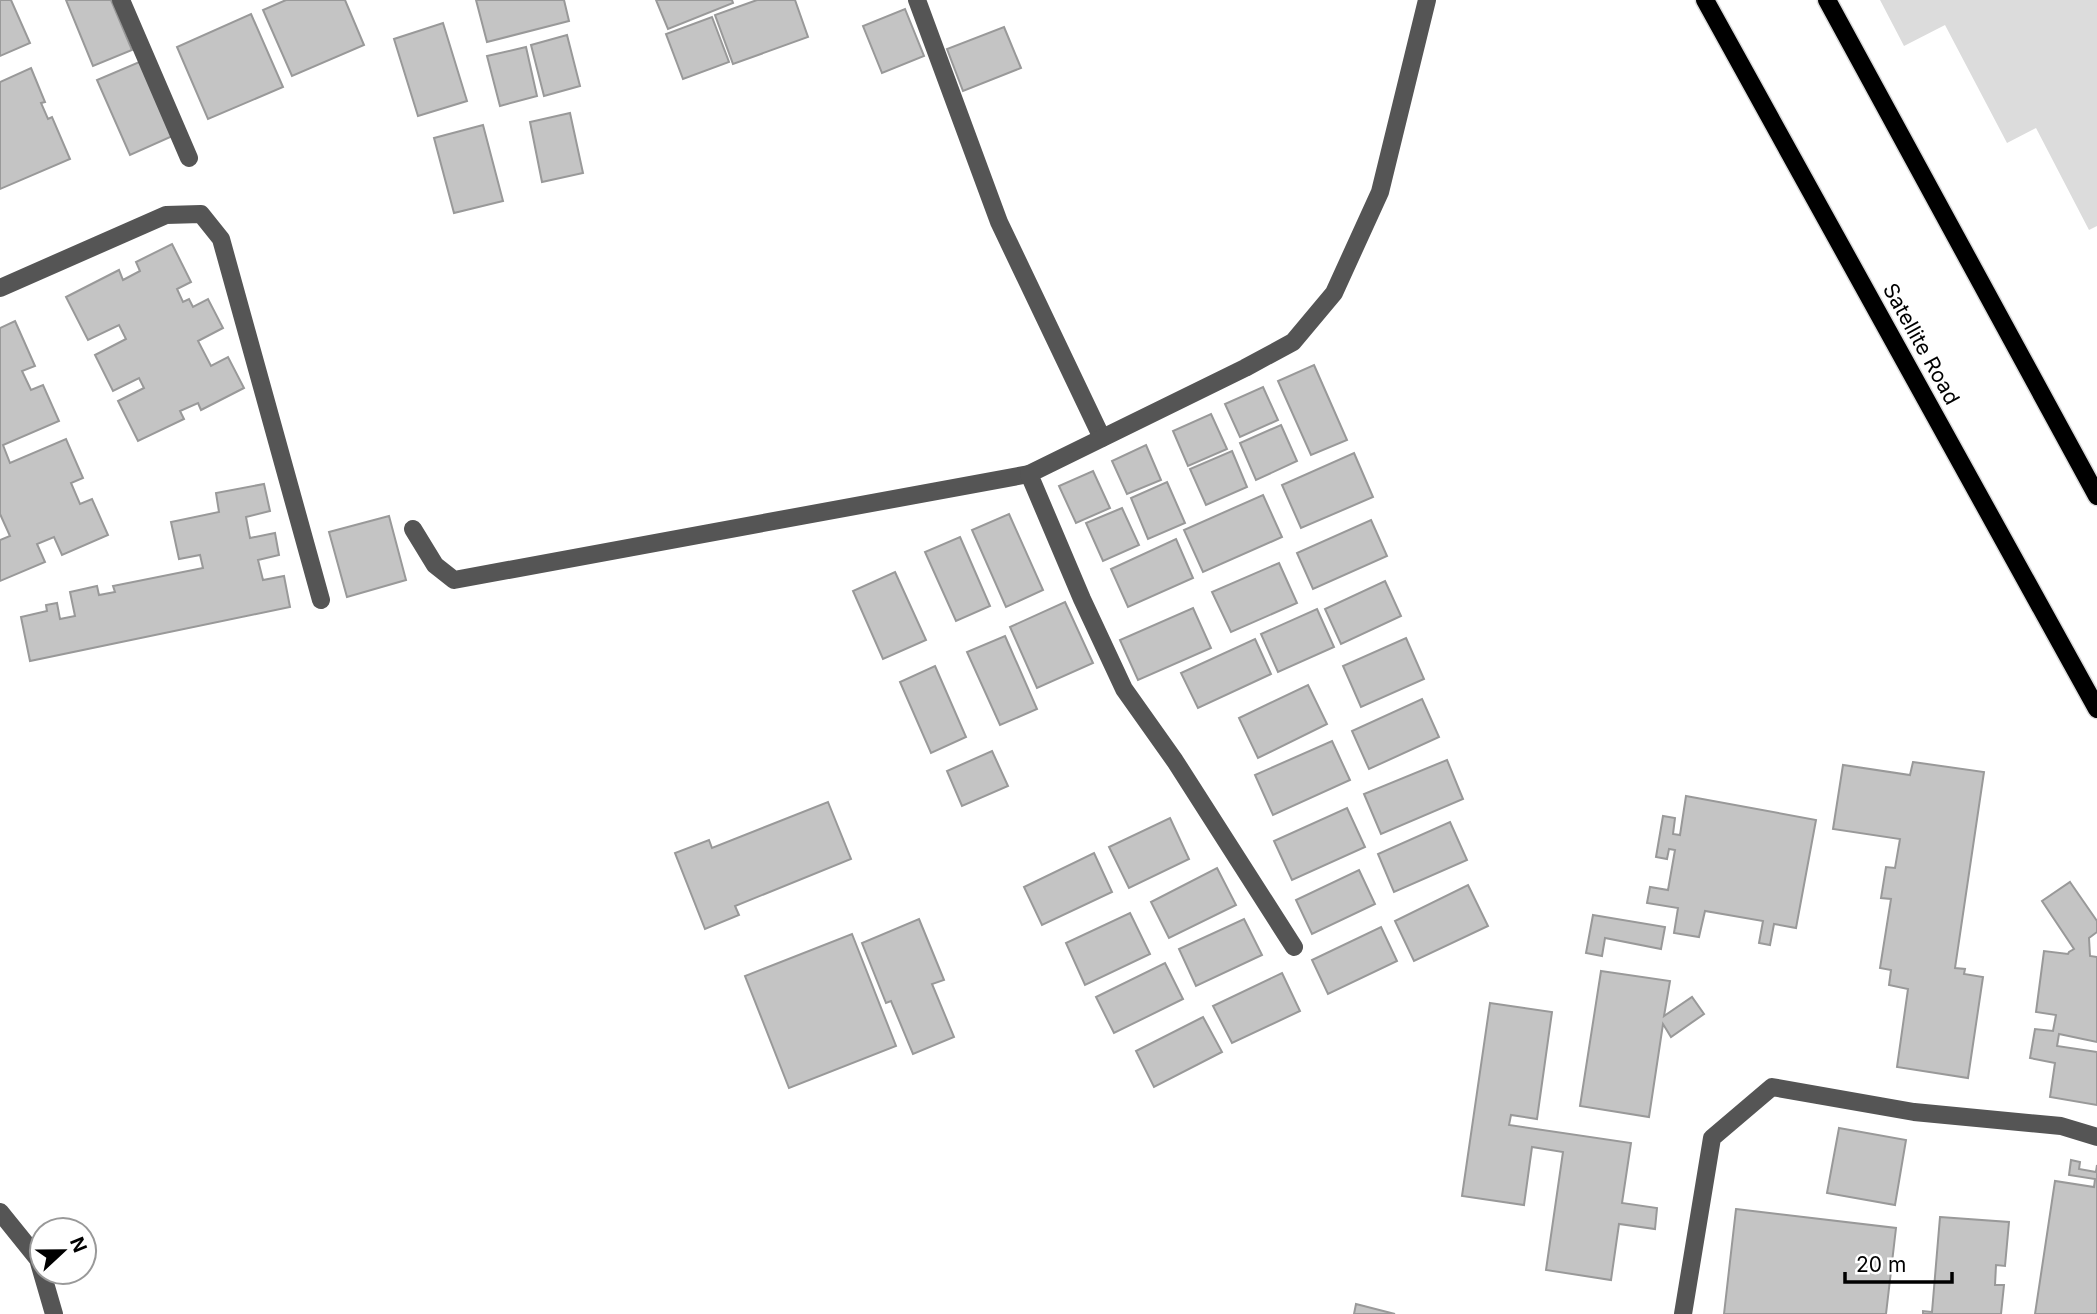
<svg xmlns="http://www.w3.org/2000/svg" width="2097" height="1314" viewBox="0 0 2097 1314" font-family="Inter,sans-serif">
  <style>
    .green { fill: #dcdcdc }
    .building { fill: #c4c4c4; stroke: #999; stroke-width: 2 }
    .lines { fill: none; stroke-linecap: round; stroke-linejoin: round }
    .major-casing { stroke: #dbdbdb; stroke-width: 21 }
    .minor { stroke: #555; stroke-width: 18 }
    .major { stroke: #000; stroke-width: 18 }
    .labels { text-anchor: middle; stroke-width: 5; stroke-linejoin: round; paint-order: stroke }
    .street-label { font-size: 21px; fill: #000; stroke: #fff }
  </style>
  <rect width="100%" height="100%" fill="#fff"/>
  <polygon class="green" points="1880,0 2097,0 2097,226 2089,230 2036,128 2007,143 1945,25 1904,46"/>
  <g class="building">
    <polygon points="0,0 11,0 30,43 0,56"/>
    <polygon points="66,0 111,0 132,50 93,66"/>
    <polygon points="286,0 345,0 364,45 292,76 263,10"/>
    <polygon points="476,0 564,0 569,21 487,42"/>
    <polygon points="656,0 732,0 733,3 668,29"/>
    <polygon points="757,0 795,0 808,37 733,64 715,15"/>
    <polygon points="905,9 924,56 882,73 863,26"/>
    <polygon points="251,14 283,87 208,119 177,47"/>
    <polygon points="712,17 729,62 683,79 666,34"/>
    <polygon points="443,23 467,101 418,116 394,39"/>
    <polygon points="1004,27 1021,68 963,91 947,49"/>
    <polygon points="567,35 580,86 544,96 531,45"/>
    <polygon points="526,47 537,96 500,106 487,56"/>
    <polygon points="144,60 177,134 130,155 97,80"/>
    <polygon points="31,68 45,102 41,103 48,119 52,117 70,159 0,189 0,82"/>
    <polygon points="570,113 583,173 542,182 530,122"/>
    <polygon points="483,125 503,201 454,213 434,138"/>
    <polygon points="172,244 191,282 177,289 183,302 189,299 193,307 208,299 223,328 198,341 211,366 228,357 244,388 201,410 198,403 180,411 184,419 138,441 118,401 144,388 139,378 113,391 95,355 126,339 119,325 88,340 66,297 119,270 123,280 140,271 136,262"/>
    <polygon points="15,321 35,366 22,371 31,390 43,385 59,421 3,445 10,463 66,439 83,478 71,483 80,504 92,499 108,535 62,555 54,537 37,544 45,562 0,581 0,540 10,536 0,514 0,328"/>
    <polygon points="1314,365 1347,440 1311,455 1278,381"/>
    <polygon points="1263,387 1278,420 1240,437 1225,404"/>
    <polygon points="1211,414 1227,449 1188,466 1173,431"/>
    <polygon points="1281,425 1297,461 1256,480 1240,443"/>
    <polygon points="1146,445 1161,480 1127,494 1112,461"/>
    <polygon points="1232,451 1247,487 1206,505 1190,469"/>
    <polygon points="1354,453 1373,497 1301,528 1282,485"/>
    <polygon points="1093,471 1110,508 1076,523 1059,486"/>
    <polygon points="1167,482 1185,523 1148,539 1131,498"/>
    <polygon points="264,484 270,511 246,517 250,538 275,533 279,555 258,560 263,580 284,576 290,607 30,661 21,617 47,611 46,605 57,603 60,619 75,616 70,592 97,586 99,595 115,592 113,586 203,568 200,555 179,559 171,522 219,512 216,493"/>
    <polygon points="1263,495 1282,537 1203,572 1184,530"/>
    <polygon points="1122,508 1139,545 1103,561 1086,523"/>
    <polygon points="1009,514 1043,590 1006,607 972,530"/>
    <polygon points="389,516 406,580 347,597 329,532"/>
    <polygon points="1371,520 1387,556 1313,589 1297,553"/>
    <polygon points="960,537 990,606 956,621 925,552"/>
    <polygon points="1176,539 1193,578 1128,607 1111,569"/>
    <polygon points="1279,563 1297,603 1231,632 1212,592"/>
    <polygon points="895,572 926,640 883,659 853,591"/>
    <polygon points="1385,581 1401,616 1341,644 1325,609"/>
    <polygon points="1065,602 1093,663 1037,688 1010,627"/>
    <polygon points="1193,608 1211,648 1138,680 1120,640"/>
    <polygon points="1317,609 1334,647 1278,672 1261,634"/>
    <polygon points="1005,636 1037,709 1000,725 967,652"/>
    <polygon points="1406,638 1424,679 1361,707 1343,666"/>
    <polygon points="1255,639 1271,674 1198,708 1181,673"/>
    <polygon points="935,666 966,737 931,753 900,682"/>
    <polygon points="1308,685 1327,724 1258,758 1239,718"/>
    <polygon points="1422,699 1439,737 1369,769 1352,731"/>
    <polygon points="1332,741 1350,780 1273,815 1255,775"/>
    <polygon points="992,751 1008,786 962,806 947,771"/>
    <polygon points="1447,760 1463,799 1381,834 1364,794"/>
    <polygon points="1913,762 1984,772 1955,968 1965,969 1964,974 1983,977 1968,1078 1897,1067 1908,989 1889,985 1891,970 1880,968 1891,899 1881,898 1886,867 1895,868 1900,839 1833,829 1843,765 1910,775"/>
    <polygon points="1686,796 1816,820 1796,928 1774,924 1770,945 1759,943 1763,921 1705,911 1699,937 1674,933 1678,908 1647,903 1650,887 1668,890 1675,850 1669,849 1667,859 1656,857 1663,816 1675,818 1673,834 1680,835"/>
    <polygon points="828,802 851,859 735,906 739,915 705,929 675,853 709,840 712,848"/>
    <polygon points="1347,808 1365,847 1292,880 1274,841"/>
    <polygon points="1170,818 1189,859 1129,888 1109,847"/>
    <polygon points="1450,822 1467,860 1394,892 1378,854"/>
    <polygon points="1094,853 1112,892 1042,925 1024,887"/>
    <polygon points="1217,868 1236,905 1169,938 1151,902"/>
    <polygon points="1359,870 1375,904 1312,934 1296,900"/>
    <polygon points="2070,882 2097,921 2097,932 2089,938 2090,956 2097,957 2097,1042 2059,1034 2057,1046 2097,1052 2097,1105 2050,1097 2055,1063 2030,1058 2035,1029 2053,1031 2056,1015 2036,1012 2044,951 2068,954 2069,952 2074,949 2042,901"/>
    <polygon points="1468,885 1488,926 1414,961 1395,921"/>
    <polygon points="1130,913 1150,954 1085,985 1066,943"/>
    <polygon points="1593,915 1665,927 1661,949 1605,938 1602,956 1586,953"/>
    <polygon points="919,919 944,980 932,984 954,1037 913,1054 891,1001 886,1003 862,943"/>
    <polygon points="1244,919 1262,955 1196,986 1179,949"/>
    <polygon points="1381,927 1397,961 1328,994 1312,960"/>
    <polygon points="852,934 896,1046 789,1088 745,976"/>
    <polygon points="1165,963 1183,999 1114,1033 1096,997"/>
    <polygon points="1601,971 1670,981 1664,1016 1692,997 1704,1014 1671,1037 1663,1024 1649,1117 1580,1106"/>
    <polygon points="1282,973 1300,1011 1232,1043 1213,1006"/>
    <polygon points="1490,1003 1552,1012 1537,1119 1511,1115 1509,1125 1631,1143 1622,1203 1657,1208 1655,1229 1619,1224 1611,1280 1546,1270 1563,1152 1532,1147 1524,1205 1462,1196"/>
    <polygon points="1203,1017 1222,1052 1154,1087 1136,1051"/>
    <polygon points="1839,1128 1906,1140 1895,1205 1827,1193"/>
    <polygon points="2071,1160 2080,1162 2079,1169 2096,1172 2097,1165 2097,1314 2035,1314 2055,1181 2094,1187 2095,1179 2069,1175"/>
    <polygon points="1736,1209 1896,1228 1886,1314 1724,1314"/>
    <polygon points="1940,1217 2009,1222 2005,1266 1996,1265 1995,1285 2004,1285 2001,1314 1923,1314 1923,1311 1932,1312"/>
    <polygon points="1356,1304 1395,1314 1354,1314"/>
  </g>
  <g class="lines">
    <defs>
      <g id="major">
        <polyline points="1705,0 2097,709"/>
        <polyline points="1827,0 2097,496"/>
      </g>
    </defs>
    <use href="#major" class="major-casing"/>
    <g class="minor">
      <polyline points="121,0 189,158"/>
      <polyline points="917,0 999,222 1102,438"/>
      <polyline points="0,288 166,215 201,214 221,239 321,600"/>
      <polyline points="413,529 435,565 454,580 1029,474"/>
      <polyline points="1294,947 1175,761 1124,689 1082,599 1029,474 1245,368 1293,342 1334,293 1380,192 1427,0"/>
      <polyline points="0,1212 38,1259 54,1314"/>
      <polyline points="1683,1314 1712,1138 1772,1087 1914,1112 2061,1126 2097,1137"/>
    </g>
    <use href="#major" class="major"/>
  </g>
  <g class="labels">
    <g class="street-label">
      <text transform="translate(1921 344) rotate(61)" y="7">Satellite Road</text>
    </g>
  </g>
  <g transform="translate(63 1251) rotate(68)"><circle r="33" fill="#ffffff" stroke="#999999" stroke-width="2"/>
  <path d="M0-5L12 26L0 18L-12 26Z" fill="#000000"/>
  <text y="-10" font-size="19" font-weight="bold" text-anchor="middle" fill="#000000">N</text>
  </g>
  <path d="M1845 1272v10h107v-10" fill="none" stroke="#000000" stroke-width="3.5"/>
  <text x="1856" y="1272" font-size="21" fill="#000000" stroke="#ffffff" stroke-width="5" paint-order="stroke">20 m</text>
</svg>
